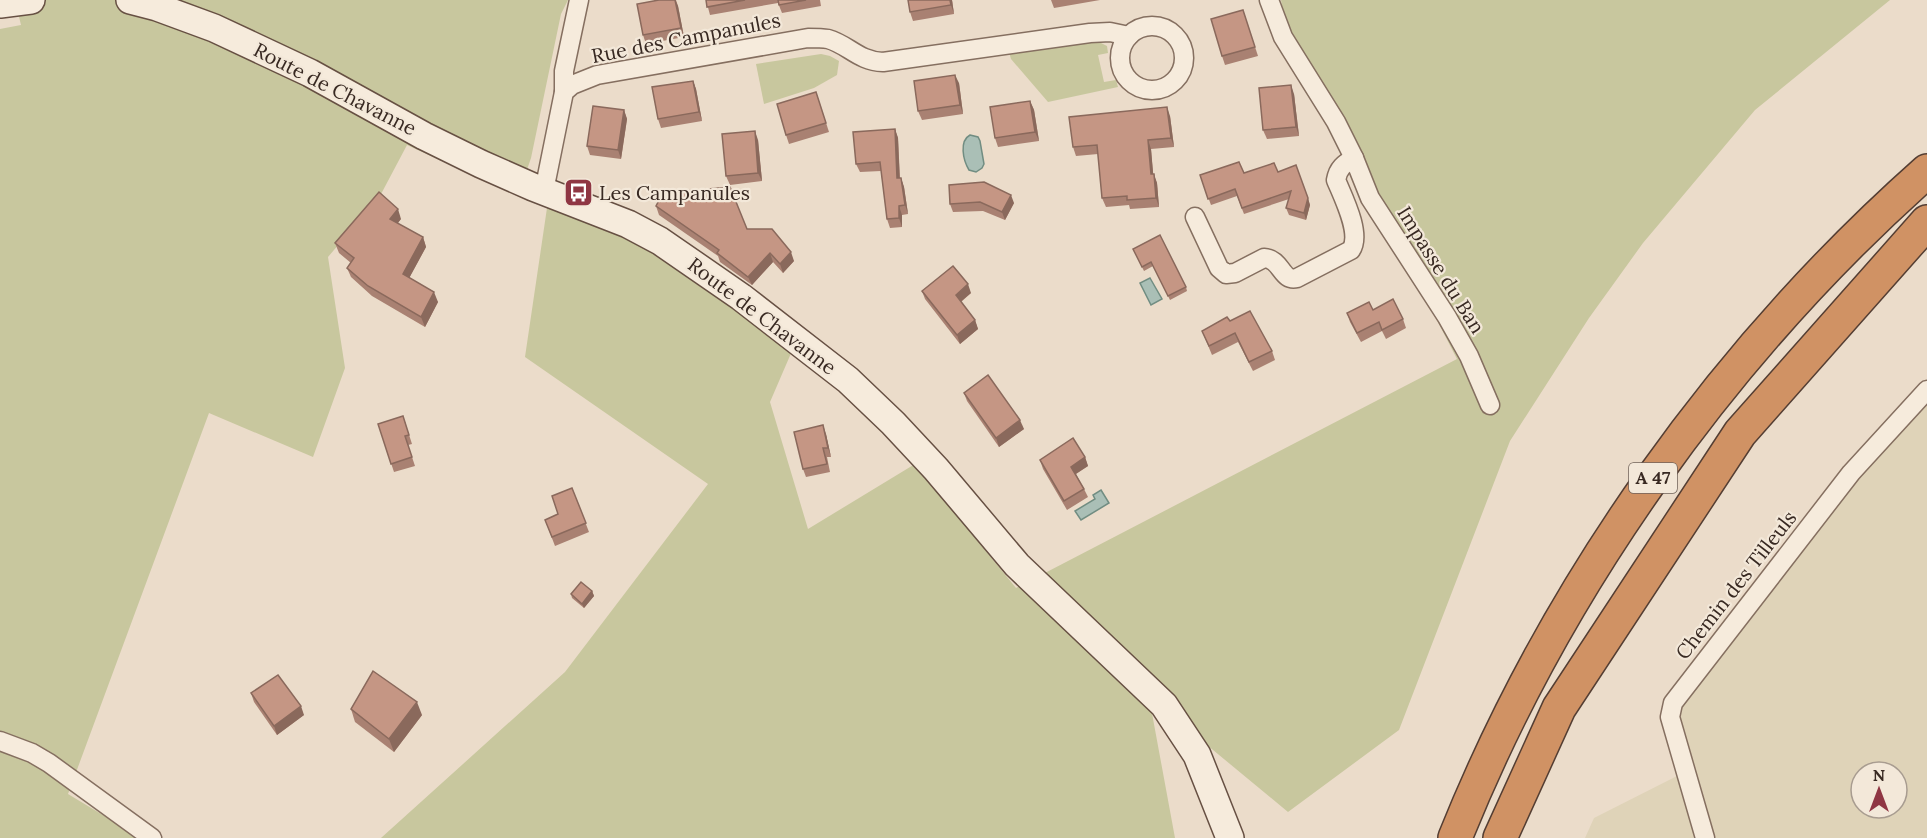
<svg xmlns="http://www.w3.org/2000/svg" width="1927" height="838" viewBox="0 0 1927 838" font-family="Lora,serif">
  <style>
    .farmland { fill: #dfd3b8; fill-rule: evenodd }
    .green { fill: #c8c79e }
    .water { fill: #aabfb6; stroke: #718d82; stroke-width: 1.5 }
    .lines { fill: none; stroke-linecap: round; stroke-linejoin: round }
    .street-casing { stroke: #856f60; stroke-width: 21 }
    .secondary-casing { stroke: #675043; stroke-width: 30 }
    .highway-casing { stroke: #543e33; stroke-width: 36 }
    .street { stroke: #f6ebdc; stroke-width: 18 }
    .secondary { stroke: #f6ebdc; stroke-width: 27 }
    .highway { stroke: #d09264; stroke-width: 33 }
    .wall { fill: #a98172 }
    .shaded-wall { fill: #8a695c }
    .building { fill: #c59684; stroke: #8a695c; stroke-width: 1.5 }
    .labels { text-anchor: middle; stroke-width: 4.5; stroke-linejoin: round; paint-order: stroke }
    .shield { fill: #f3e8d9; stroke: #706259; stroke-width: 1.5 }
    .shield-label { font-size: 18px; font-weight: bold; fill: #382922 }
    .street-label { font-size: 20px; fill: #382922; stroke: #f3e8d9 }
    .poi-label { font-size: 20px; fill: #382922; stroke: #f3e8d9; text-anchor: start }
  </style>
  <rect width="100%" height="100%" fill="#ebdcca"/>
  <path class="farmland" d="M 1927,380 L 1927,838 L 1585,838 L 1594,818 L 1677,776 L 1663,718 L 1666,698 L 1840,471 ZM 1861,772 L 1897,772 L 1897,808 L 1861,808 Z"/>
  <g class="green">
    <polygon points="15,0 568,0 561,14 531,158 518,196 407,145 380,196 328,257 345,368 313,457 209,413 68,794 141,838 0,838 0,29 21,25"/>
    <polygon points="1281,0 1890,0 1755,110 1643,243 1589,318 1510,441 1399,730 1288,812 1149,697 1175,838 381,838 565,672 708,484 525,357 547,208 658,249 792,351 770,402 808,529 915,464 1016,588 1457,359 1286,28"/>
    <polygon points="1097,41 1107,46 1108,53 1098,55 1104,82 1116,80 1118,87 1048,102 1011,59 1009,52"/>
    <polygon points="821,54 830,56 839,61 837,75 814,88 764,104 756,64"/>
  </g>
  <g class="water">
    <path d="M 970,135 L 978,137 L 980,141 L 984,164 L 982,168 L 976,172 L 969,170 C 963,160 959,141 970,135 Z"/>
    <polygon points="1150,278 1162,299 1151,305 1140,283"/>
    <polygon points="1101,490 1109,503 1081,520 1075,511 1095,499 1093,495"/>
  </g>
  <g class="lines">
    <defs>
      <g id="street">
        <polyline points="1269,0 1283,37 1336,122 1354,158 1370,198 1447,317 1469,356 1490,405"/>
        <circle cx="1152" cy="58" r="32"/>
        <polyline points="564,92 564,71 579,0"/>
        <path d="M 544,191 L 564,92 L 572,85 L 597,75 L 808,38 C 815,38 822,38 828,39 C 849,45 858,61 883,62 L 1090,33 L 1110,32 L 1129,36"/>
        <path d="M 1195,217 L 1219,268 L 1226,274 L 1235,273 L 1264,258 C 1282,259 1281,282 1297,278 L 1351,250 C 1362,234 1343,197 1336,180 C 1338,168 1344,164 1354,158"/>
        <polyline points="0,741 32,753 49,763 152,838"/>
        <polyline points="1705,838 1670,717 1673,703 1851,473 1927,390"/>
      </g>
      <g id="secondary">
        <polyline points="130,0 157,7 214,28 310,73 424,136 481,164 533,187 628,224 660,241 741,297 848,380 893,423 936,469 1017,565 1164,705 1197,755 1230,838"/>
        <polyline points="0,4 31,0"/>
      </g>
      <g id="highway">
        <path d="M 1455,838 C 1556,586 1724,351 1927,171"/>
        <polyline points="1500,838 1559,708 1740,433 1927,222"/>
      </g>
    </defs>
    <use href="#street" class="street-casing"/>
    <use href="#secondary" class="secondary-casing"/>
    <use href="#highway" class="highway-casing"/>
    <use href="#street" class="street"/>
    <use href="#secondary" class="secondary"/>
    <use href="#highway" class="highway"/>
  </g>
  <g class="wall">
    <polygon points="659,0 676,0 678,6 684,37 646,44 643,35"/>
    <polygon points="706,0 820,0 821,6 782,13 778,3 710,15"/>
    <polygon points="952,0 954,14 913,21 910,12"/>
    <polygon points="1051,0 1100,0 1054,8"/>
    <polygon points="1243,10 1258,56 1225,65 1222,56"/>
    <polygon points="693,81 696,89 702,121 661,128 658,119"/>
    <polygon points="959,83 963,114 922,120 918,111"/>
    <polygon points="816,92 829,132 789,144 786,135"/>
    <polygon points="1294,94 1299,136 1267,139 1263,130"/>
    <polygon points="1030,101 1034,110 1039,141 998,147 995,138"/>
    <polygon points="624,110 627,119 621,159 590,155 587,146"/>
    <polygon points="1170,116 1174,147 1151,149 1153,174 1157,183 1159,207 1130,209 1129,205 1106,207 1102,198 1098,154 1076,156 1073,147"/>
    <polygon points="895,129 898,138 900,178 901,178 904,187 908,214 902,215 902,227 890,228 887,219 881,171 860,172 856,164"/>
    <polygon points="758,140 762,181 730,185 726,176"/>
    <polygon points="1296,165 1310,205 1306,220 1289,215 1286,208 1289,199 1244,214 1237,196 1211,205 1200,175 1278,172"/>
    <polygon points="949,185 1014,203 1005,220 983,211 953,212 950,204"/>
    <polygon points="656,206 747,229 794,261 783,273 773,262 752,285 720,262 718,256 659,215"/>
    <polygon points="401,219 397,224 423,237 426,247 409,278 438,302 425,327 372,296 351,277 347,268 351,263 339,253 335,243"/>
    <polygon points="1133,249 1186,287 1187,291 1170,300 1153,266 1144,271"/>
    <polygon points="922,291 971,293 961,302 975,320 978,329 960,344 925,299"/>
    <polygon points="1373,310 1403,319 1406,328 1386,339 1382,331 1361,342 1350,322 1347,313"/>
    <polygon points="1230,321 1272,351 1275,360 1253,371 1238,342 1212,355 1202,331"/>
    <polygon points="964,393 1024,429 999,447 967,401"/>
    <polygon points="403,416 412,444 408,445 415,466 394,472 378,424"/>
    <polygon points="826,434 831,457 827,457 830,472 806,477 803,469"/>
    <polygon points="1085,457 1088,466 1076,474 1084,489 1088,497 1067,510 1043,469 1040,460"/>
    <polygon points="572,488 589,532 555,546 545,520 558,514"/>
    <polygon points="592,591 594,596 584,608 572,598 571,594"/>
    <polygon points="251,693 304,715 277,735 254,702"/>
    <polygon points="351,709 422,715 394,752 355,722"/>
  </g>
  <g class="shaded-wall">
    <polygon points="675,0 678,6 684,37 681,28"/>
    <polygon points="950,0 952,0 954,14 951,5"/>
    <polygon points="955,75 959,83 963,114 960,105"/>
    <polygon points="693,81 696,89 702,121 699,112"/>
    <polygon points="1291,85 1294,94 1299,136 1296,127"/>
    <polygon points="1030,101 1034,110 1039,141 1035,132"/>
    <polygon points="1167,107 1170,116 1174,147 1171,138"/>
    <polygon points="624,110 627,119 621,159 618,150"/>
    <polygon points="895,129 898,138 900,187 897,178"/>
    <polygon points="755,131 758,140 762,181 758,173"/>
    <polygon points="1148,140 1151,149 1154,183 1151,174"/>
    <polygon points="1154,174 1157,183 1159,207 1156,198"/>
    <polygon points="901,178 904,187 908,214 905,205"/>
    <polygon points="1011,195 1014,203 1005,220 1002,212"/>
    <polygon points="1308,198 1310,205 1306,220 1304,213"/>
    <polygon points="899,206 902,215 902,227 899,218"/>
    <polygon points="398,209 401,219 393,229 390,219"/>
    <polygon points="423,237 426,247 406,284 403,274"/>
    <polygon points="791,252 794,261 783,273 780,264"/>
    <polygon points="770,253 773,262 752,285 748,277"/>
    <polygon points="968,284 971,293 959,303 956,295"/>
    <polygon points="434,292 438,302 425,327 421,317"/>
    <polygon points="975,320 978,329 960,344 957,335"/>
    <polygon points="1020,420 1024,429 999,447 996,438"/>
    <polygon points="823,425 826,434 831,457 828,448"/>
    <polygon points="1085,457 1088,466 1074,475 1071,467"/>
    <polygon points="592,591 594,596 584,608 582,604"/>
    <polygon points="417,702 422,715 394,752 389,739"/>
    <polygon points="301,706 304,715 277,735 274,726"/>
  </g>
  <g class="building">
    <polygon points="659,0 675,0 681,28 643,35 637,4"/>
    <polygon points="706,0 745,0 707,7"/>
    <polygon points="778,0 806,0 779,5"/>
    <polygon points="908,0 950,0 951,5 910,12"/>
    <polygon points="1243,10 1255,47 1222,56 1211,19"/>
    <polygon points="955,75 960,105 918,111 914,81"/>
    <polygon points="693,81 699,112 658,119 652,87"/>
    <polygon points="1291,85 1296,127 1263,130 1259,88"/>
    <polygon points="816,92 826,123 786,135 777,104"/>
    <polygon points="1030,101 1035,132 995,138 990,107"/>
    <polygon points="593,106 624,110 618,150 587,146"/>
    <polygon points="1167,107 1171,138 1148,140 1151,174 1154,174 1156,198 1127,200 1127,196 1102,198 1097,145 1073,147 1069,117"/>
    <polygon points="895,129 897,178 901,178 905,205 899,206 899,218 887,219 880,162 856,164 853,132"/>
    <polygon points="755,131 758,173 726,176 722,134"/>
    <polygon points="1239,162 1244,173 1274,163 1278,172 1296,165 1308,198 1304,213 1286,208 1291,191 1242,208 1235,189 1208,199 1200,175"/>
    <polygon points="984,182 1011,195 1002,212 980,202 950,204 949,185"/>
    <polygon points="730,187 747,229 772,229 791,252 780,264 770,253 748,277 717,253 719,250 656,206 663,193"/>
    <polygon points="379,192 398,209 390,219 423,237 403,274 434,292 421,317 368,286 347,268 354,258 335,243"/>
    <polygon points="1160,235 1186,287 1168,296 1151,262 1142,267 1133,249"/>
    <polygon points="953,266 968,284 956,295 975,320 957,335 922,291"/>
    <polygon points="1393,299 1403,319 1382,330 1379,322 1357,333 1347,313 1369,302 1373,310"/>
    <polygon points="1250,311 1272,351 1249,362 1235,333 1209,346 1202,331 1227,317 1230,321"/>
    <polygon points="988,375 1020,420 996,438 964,393"/>
    <polygon points="403,416 409,435 405,436 412,457 391,464 378,424"/>
    <polygon points="823,425 828,448 823,448 827,464 803,469 794,432"/>
    <polygon points="1073,438 1085,457 1071,467 1084,489 1064,501 1040,460"/>
    <polygon points="572,488 586,523 552,537 545,520 558,514 552,496"/>
    <polygon points="581,582 592,591 582,604 571,594"/>
    <polygon points="373,671 417,702 389,739 351,709"/>
    <polygon points="278,675 301,706 274,726 251,693"/>
  </g>
  <defs>
    <symbol id="bus-square" viewBox="-11 -11 22 22"><rect x="-9" y="-9" width="18" height="18" rx="4" fill="#8f3643" stroke="#f3e8d9"/><path d="M-5-6H5V4H4V6H2V4H-2V6H-4V4H-5ZM-3.5-4V0h7V-4ZM-3.5 1.2v1.5H-2V1.2ZM2 1.2v1.5H3.5V1.2Z" fill="#fff"/></symbol>
  </defs>
  <g fill-rule="evenodd">
    <use href="#bus-square" x="562" y="176" width="33" height="33"/>
  </g>
  <g class="labels">
    <rect class="shield" x="1629" y="463" width="48" height="30" rx="4.5"/>
    <g class="shield-label">
      <text x="1653" y="484">A 47</text>
    </g>
    <g class="street-label">
      <text transform="translate(686 38) rotate(-11)" y="7">Rue des Campanules</text>
      <text transform="translate(335 89) rotate(27)" y="7">Route de Chavanne</text>
      <text transform="translate(1441 270) rotate(58)" y="7">Impasse du Ban</text>
      <text transform="translate(762 316) rotate(37)" y="7">Route de Chavanne</text>
      <text transform="translate(1736 585) rotate(-52)" y="7">Chemin des Tilleuls</text>
    </g>
    <g class="poi-label">
      <text x="599" y="200">Les Campanules</text>
    </g>
  </g>
  <g transform="translate(1879 790)"><circle r="28" fill="#f3e8d9" stroke="#a89c90" stroke-width="1.5"/>
  <path d="M0-4.5L10 22L0 15L-10 22Z" fill="#8f3643"/>
  <text y="-9" font-size="16" font-weight="bold" text-anchor="middle" fill="#382922">N</text>
  </g>
</svg>
